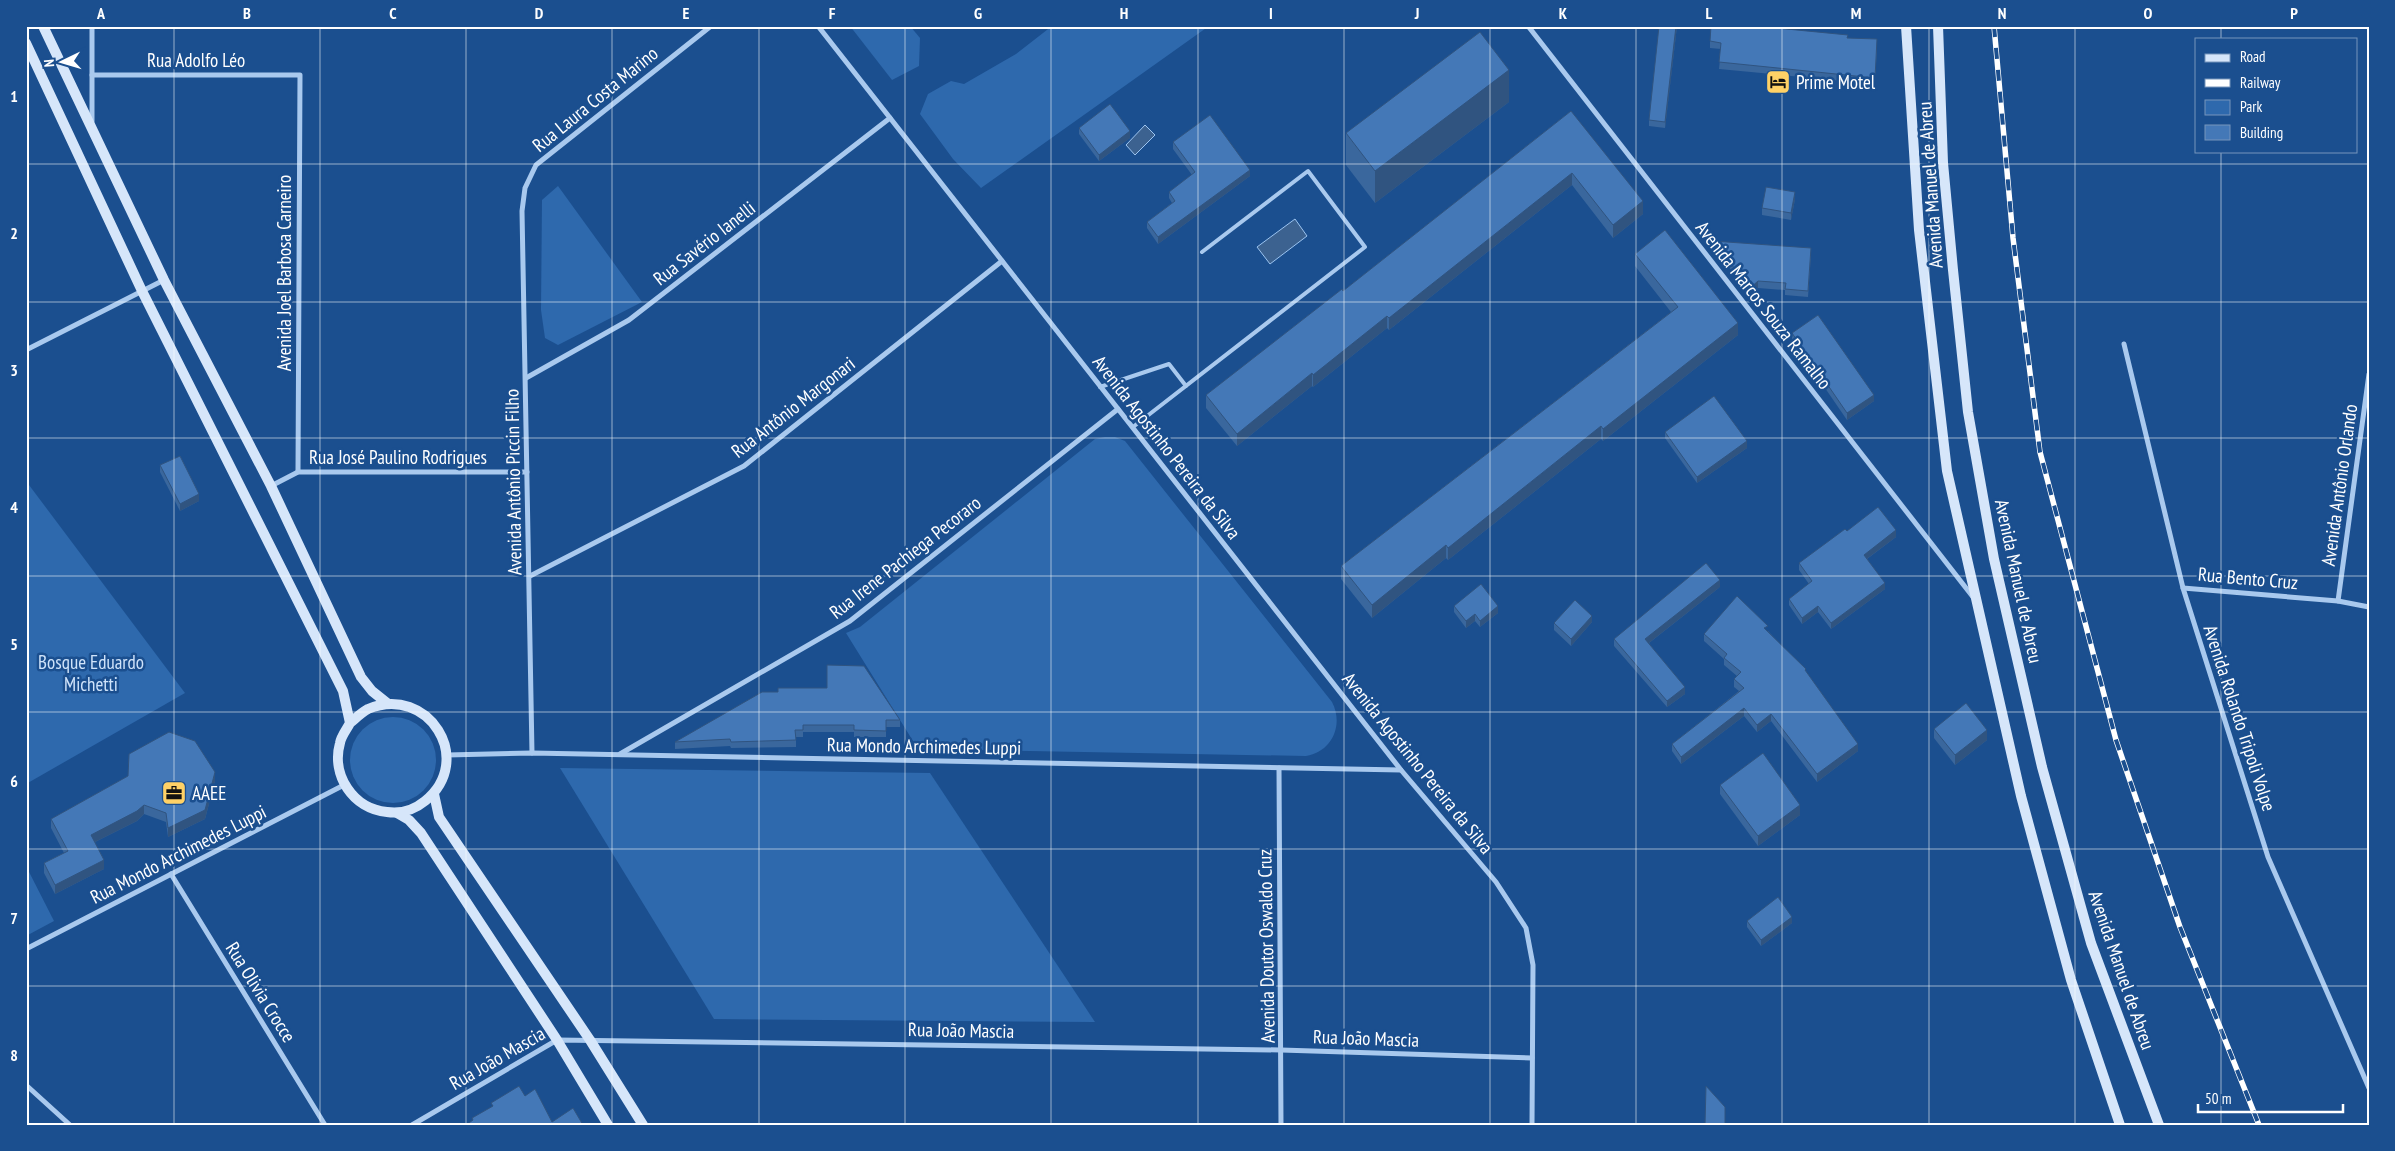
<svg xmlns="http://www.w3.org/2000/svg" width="2395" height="1151" viewBox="0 0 2395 1151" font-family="'PT Sans Narrow',sans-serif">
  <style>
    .green { fill: #2e69ad }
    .water { fill: #3c6290; stroke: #9cc4f0 }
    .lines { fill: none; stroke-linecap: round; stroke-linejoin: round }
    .lane { stroke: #a9c9ee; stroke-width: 4 }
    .street { stroke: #a9c9ee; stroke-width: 5 }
    .secondary { stroke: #d6e6fa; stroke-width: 10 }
    .rail-casing { stroke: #fff; stroke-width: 5.5 }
    .rail { stroke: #1b4f8f; stroke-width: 4; stroke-dasharray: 11; stroke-linecap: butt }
    .wall { fill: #3a679d }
    .shaded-wall { fill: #305480 }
    .building { fill: #4478b7; stroke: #305480 }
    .grid { fill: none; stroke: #fff; stroke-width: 1; stroke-opacity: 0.55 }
    .labels { text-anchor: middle; stroke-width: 5; stroke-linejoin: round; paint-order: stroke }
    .street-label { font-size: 19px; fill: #fff; stroke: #1b4f8f }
    .poi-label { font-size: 19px; fill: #fff; stroke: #1b4f8f; text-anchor: start }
    .park-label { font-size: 19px; fill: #cfe3fa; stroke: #1b4f8f }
    .neatline { fill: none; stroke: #fff; stroke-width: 2 }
    .grid-label { font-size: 16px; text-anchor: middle; font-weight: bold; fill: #fff }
  </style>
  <rect width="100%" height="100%" fill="#1b4f8f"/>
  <g class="green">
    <polygon points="850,26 910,26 920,38 919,66 892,80"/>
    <polygon points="1052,26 1209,26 981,188 953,159 920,114 928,94 951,81 964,84 1016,54"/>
    <polygon points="558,186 642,302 558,345 545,338 541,310 542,200"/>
    <path d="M 1105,437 L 1115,437 L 1125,441 L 1332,702 C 1344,725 1332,752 1306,756 L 918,749 L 846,633 L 860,627 L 1095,439 Z"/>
    <polygon points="26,481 185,693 26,784"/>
    <circle cx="393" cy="760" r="43"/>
    <polygon points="560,768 930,773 1095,1022 714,1019"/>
    <polygon points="26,866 54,921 26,936"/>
  </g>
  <g class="water">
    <polygon points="1145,125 1155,135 1135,155 1126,145"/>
    <polygon points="1295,219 1307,236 1270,264 1257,247"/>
  </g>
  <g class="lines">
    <g class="lane">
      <polyline points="1100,387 1169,364 1186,386"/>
      <polyline points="1133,427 1365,247 1308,171 1202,252"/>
    </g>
    <g class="street">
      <polyline points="92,26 92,121"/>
      <polyline points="818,26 1401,770 1496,882 1526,928 1533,965 1532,1125"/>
      <polyline points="1528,26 1973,597"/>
      <polyline points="92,75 300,75 298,472"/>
      <polyline points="2124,344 2183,588 2268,857 2369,1088"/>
      <polyline points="26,350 164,280"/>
      <polyline points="526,378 629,320 890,118"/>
      <polyline points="271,486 298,472 527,472"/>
      <polyline points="530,576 744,466 1002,261"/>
      <polyline points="2183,588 2338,601 2369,607"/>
      <polyline points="2338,601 2369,374"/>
      <polyline points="532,753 522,211 525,188 536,165 711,26"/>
      <polyline points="620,754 850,621 1118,409"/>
      <polyline points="447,755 532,753 1401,770"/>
      <polyline points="1279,768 1281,1125"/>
      <polyline points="171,874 325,1125"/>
      <polyline points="26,949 344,785"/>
      <polyline points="26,1085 70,1125"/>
      <polyline points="412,1125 557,1040 1281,1050 1532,1058"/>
    </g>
    <g class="secondary">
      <polyline points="43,26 164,280 271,486 361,677 372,691 387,703"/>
      <polyline points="1906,26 1919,230 1947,471 2021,796 2071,980 2120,1125"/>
      <polyline points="1938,26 1943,163 1953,270 1968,412 1994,559 2042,767 2091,943 2159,1125"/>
      <path d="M 26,43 L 142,291 L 343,691 L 350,723 C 347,729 341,736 340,743 C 331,775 353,809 387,812 C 401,814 414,810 425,801 C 476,760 428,684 368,709 C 362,712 356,718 350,723"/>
      <polyline points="434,794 439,817 590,1040 643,1125"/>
      <polyline points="397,813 409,820 421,833 557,1040 608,1125"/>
    </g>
    <defs>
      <polyline id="rail" points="1994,26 2013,238 2040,452 2116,740 2180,927 2259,1125"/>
    </defs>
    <use href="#rail" class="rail-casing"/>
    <use href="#rail" class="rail"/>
  </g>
  <g class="wall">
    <polygon points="1677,26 1665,128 1649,126 1649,120"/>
    <polygon points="1848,38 1877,46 1875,84 1719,69 1721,49 1710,48 1710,41"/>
    <polygon points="1509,102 1375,203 1346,165 1346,133"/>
    <polygon points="1571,111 1643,214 1613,238 1572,185 1389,330 1387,328 1313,387 1312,386 1237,446 1206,408 1206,395 1343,291"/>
    <polygon points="1079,128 1130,138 1099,161 1079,134"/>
    <polygon points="1173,142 1250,176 1158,244 1147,228 1147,222 1172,203 1169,198 1169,192 1192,175 1173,149"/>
    <polygon points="1795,199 1791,220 1762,215 1762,208"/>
    <polygon points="1713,241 1811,254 1808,297 1785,295 1785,290 1758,288 1750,294 1713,247"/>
    <polygon points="1635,254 1738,335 1603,441 1601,439 1448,560 1446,558 1372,618 1341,579 1341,566 1671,312 1635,266"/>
    <polygon points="1792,333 1874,401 1847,420 1792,340"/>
    <polygon points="1665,432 1747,448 1697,483 1665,438"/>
    <polygon points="160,465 199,501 180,511 160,472"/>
    <polygon points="1847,531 1896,537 1867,559 1885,589 1831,629 1818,612 1802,624 1789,605 1789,599 1809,584 1799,570 1799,563"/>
    <polygon points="1720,587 1649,643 1685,694 1667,707 1614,646 1614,639"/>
    <polygon points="1454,606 1498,613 1480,627 1475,621 1466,628 1454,612"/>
    <polygon points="1592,622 1571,646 1554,630 1554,623"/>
    <polygon points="1768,631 1806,672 1858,751 1817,782 1771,721 1757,732 1744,716 1681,764 1672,751 1672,744 1739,691 1734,687 1734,679 1737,676 1724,665 1724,659 1704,641 1704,634"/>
    <polygon points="778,692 900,720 900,727 886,727 886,737 854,737 854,732 803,732 803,737 796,737 796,747 731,748 730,746 675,749 675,742"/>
    <polygon points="1934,729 1987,740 1955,765 1934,738"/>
    <polygon points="128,776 215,781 205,819 168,837 166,822 144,814 137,821 95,842 104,869 55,894 44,873 44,863 64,853 51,828 51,819"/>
    <polygon points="1720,785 1800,815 1758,846 1720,794"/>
    <polygon points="1747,921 1792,923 1761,946 1747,927"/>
  </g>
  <g class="shaded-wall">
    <polygon points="1676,26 1677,26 1665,128 1665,122"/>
    <polygon points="1509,70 1509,102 1375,203 1375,171"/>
    <polygon points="1130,131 1130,138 1099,161 1099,155"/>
    <polygon points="1250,170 1250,176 1158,244 1158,237"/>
    <polygon points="1572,173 1572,185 1389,330 1389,318"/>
    <polygon points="1795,192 1795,199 1791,220 1791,213"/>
    <polygon points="1643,201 1643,214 1613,238 1613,225"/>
    <polygon points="1758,281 1758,288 1750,294 1750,288"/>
    <polygon points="1387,316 1387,328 1313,387 1313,375"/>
    <polygon points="1738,323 1738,335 1603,441 1603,429"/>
    <polygon points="1312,373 1312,386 1237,446 1237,434"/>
    <polygon points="1874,395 1874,401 1847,420 1847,413"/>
    <polygon points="1601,426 1601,439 1448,560 1448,548"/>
    <polygon points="1747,441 1747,448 1697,483 1697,477"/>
    <polygon points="199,494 199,501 180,511 180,504"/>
    <polygon points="1896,530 1896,537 1864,561 1864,555"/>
    <polygon points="1446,545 1446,558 1372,618 1372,605"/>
    <polygon points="1720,580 1720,587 1645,646 1645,639"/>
    <polygon points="1885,583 1885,589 1831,629 1831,623"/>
    <polygon points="1498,606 1498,613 1480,627 1480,621"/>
    <polygon points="1818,606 1818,612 1802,624 1802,618"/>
    <polygon points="1475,614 1475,621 1466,628 1466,621"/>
    <polygon points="1592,616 1592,622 1571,646 1571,639"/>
    <polygon points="1685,687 1685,694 1667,707 1667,701"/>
    <polygon points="1744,708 1744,716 1681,764 1681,757"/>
    <polygon points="1771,714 1771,721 1757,732 1757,725"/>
    <polygon points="1987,730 1987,740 1955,765 1955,755"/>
    <polygon points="1858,744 1858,751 1817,782 1817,774"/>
    <polygon points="215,772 215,781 205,819 168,837 168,828"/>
    <polygon points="144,805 144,814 137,821 91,844 91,835"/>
    <polygon points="1800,805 1800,815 1758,846 1758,836"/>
    <polygon points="104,860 104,869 55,894 55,885"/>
    <polygon points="1792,917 1792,923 1761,946 1761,940"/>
  </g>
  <g class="building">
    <polygon points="1659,26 1676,26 1665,122 1649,120"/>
    <polygon points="1711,26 1756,26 1848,35 1847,38 1877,39 1875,78 1719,62 1721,43 1710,41"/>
    <polygon points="1480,32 1509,70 1375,171 1346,133"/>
    <polygon points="1110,104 1130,131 1099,155 1079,128"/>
    <polygon points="1571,111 1643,201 1613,225 1572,173 1389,318 1387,316 1313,375 1312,373 1237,434 1206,395 1342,289 1343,291"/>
    <polygon points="1210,115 1250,170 1158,237 1147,222 1175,201 1169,192 1195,172 1173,142"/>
    <polygon points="1766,187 1795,192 1791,213 1762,208"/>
    <polygon points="1665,230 1738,323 1603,429 1601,426 1448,548 1446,545 1372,605 1341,566 1678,307 1635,254"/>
    <polygon points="1713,241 1811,248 1808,291 1785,289 1786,283 1758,281 1750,288"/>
    <polygon points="1818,315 1874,395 1847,413 1792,333"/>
    <polygon points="1714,396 1747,441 1697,477 1665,432"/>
    <polygon points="180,456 199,494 180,504 160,465"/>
    <polygon points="1878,507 1896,530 1864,555 1885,583 1831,623 1818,606 1802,618 1789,599 1812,581 1799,563 1845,529 1847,531"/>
    <polygon points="1706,563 1720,580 1645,639 1685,687 1667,701 1614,639"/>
    <polygon points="1481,584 1498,606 1480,621 1475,614 1466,621 1454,606"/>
    <polygon points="1737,596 1768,626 1764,628 1806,669 1805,670 1858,744 1817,774 1771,714 1757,725 1744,708 1681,757 1672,744 1744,688 1734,679 1741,672 1724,658 1727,654 1704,634"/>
    <polygon points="1575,600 1592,616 1571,639 1554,623"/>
    <polygon points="827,665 864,666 900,720 886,720 886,731 854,730 854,725 803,725 803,730 795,730 796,740 731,742 730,739 675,742 762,692 778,692 778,688 827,688"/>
    <polygon points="1966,703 1987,730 1955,755 1934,729"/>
    <polygon points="169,732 195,741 215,772 205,810 168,828 166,813 144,805 137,811 91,835 104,860 55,885 44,863 68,851 51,819 128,776 129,754"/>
    <polygon points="1763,753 1800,805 1758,836 1720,785"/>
    <polygon points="1778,897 1792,917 1761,940 1747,921"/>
    <polygon points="519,1086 525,1096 535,1089 552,1122 573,1108 583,1125 466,1125 473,1120 472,1118 493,1106 491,1103"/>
    <polygon points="1706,1086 1725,1107 1725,1125 1705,1125"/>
  </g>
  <path class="grid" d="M 174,26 L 174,1125M 320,26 L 320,1125M 466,26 L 466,1125M 612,26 L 612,1125M 759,26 L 759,1125M 905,26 L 905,1125M 1051,26 L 1051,1125M 1198,26 L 1198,1125M 1344,26 L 1344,1125M 1490,26 L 1490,1125M 1636,26 L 1636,1125M 1782,26 L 1782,1125M 1929,26 L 1929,1125M 2075,26 L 2075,1125M 2221,26 L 2221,39M 2221,151 L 2221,1125M 26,164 L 2369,164M 26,302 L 2369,302M 26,438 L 2369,438M 26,576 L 2369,576M 26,712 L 2369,712M 26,849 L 2369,849M 26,986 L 2369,986"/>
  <defs>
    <symbol id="hotel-square" viewBox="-11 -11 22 22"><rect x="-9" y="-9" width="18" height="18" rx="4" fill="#ffd166" stroke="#1b4f8f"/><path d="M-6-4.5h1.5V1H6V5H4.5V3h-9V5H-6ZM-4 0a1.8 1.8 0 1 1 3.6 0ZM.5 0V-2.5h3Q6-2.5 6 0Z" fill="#111"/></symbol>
    <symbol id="office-square" viewBox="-11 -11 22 22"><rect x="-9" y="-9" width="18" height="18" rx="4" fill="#ffd166" stroke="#1b4f8f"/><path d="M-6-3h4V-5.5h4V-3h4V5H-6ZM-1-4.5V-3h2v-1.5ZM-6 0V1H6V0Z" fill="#111"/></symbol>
  </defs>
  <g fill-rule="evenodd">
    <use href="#hotel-square" x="1764" y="68" width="28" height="28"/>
    <use href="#office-square" x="160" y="779" width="28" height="28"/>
  </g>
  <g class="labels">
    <g class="street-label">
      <text x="196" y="67">Rua Adolfo Léo</text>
      <text transform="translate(595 99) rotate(-39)" y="7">Rua Laura Costa Marino</text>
      <text transform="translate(1930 185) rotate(-94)" y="7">Avenida Manuel de Abreu</text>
      <text transform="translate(704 243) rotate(-38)" y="7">Rua Savério Ianelli</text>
      <text transform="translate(284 273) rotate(-90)" y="7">Avenida Joel Barbosa Carneiro</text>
      <text transform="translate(1764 305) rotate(52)" y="7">Avenida Marcos Souza Ramalho</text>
      <text transform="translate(793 407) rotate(-38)" y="7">Rua Antônio Margonari</text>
      <text transform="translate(1167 447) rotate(52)" y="7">Avenida Agostinho Pereira da Silva</text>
      <text x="398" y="464">Rua José Paulino Rodrigues</text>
      <text transform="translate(513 482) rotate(-91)" y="7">Avenida Antônio Piccin Filho</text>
      <text transform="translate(2339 485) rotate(-82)" y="7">Avenida Antônio Orlando</text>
      <text transform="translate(905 557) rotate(-38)" y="7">Rua Irene Pachiega Pecoraro</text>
      <text transform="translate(2248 578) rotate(5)" y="7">Rua Bento Cruz</text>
      <text transform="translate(2019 581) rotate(78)" y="7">Avenida Manuel de Abreu</text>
      <text transform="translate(2240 718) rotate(72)" y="7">Avenida Rolando Tripoli Volpe</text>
      <text transform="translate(924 746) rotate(1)" y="7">Rua Mondo Archimedes Luppi</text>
      <text transform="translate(1418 763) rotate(51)" y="7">Avenida Agostinho Pereira da Silva</text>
      <text transform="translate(178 854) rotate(-27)" y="7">Rua Mondo Archimedes Luppi</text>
      <text transform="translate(1266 946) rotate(-91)" y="7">Avenida Doutor Oswaldo Cruz</text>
      <text transform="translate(2122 970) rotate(71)" y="7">Avenida Manuel de Abreu</text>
      <text transform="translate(261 992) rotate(58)" y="7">Rua Olivia Crocce</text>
      <text transform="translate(961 1030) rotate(1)" y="7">Rua João Mascia</text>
      <text transform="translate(1366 1038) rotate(2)" y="7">Rua João Mascia</text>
      <text transform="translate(497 1058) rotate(-30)" y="7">Rua João Mascia</text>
    </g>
    <g class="poi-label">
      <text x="1796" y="89">Prime Motel</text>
      <text x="192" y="800">AAEE</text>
    </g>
    <g class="park-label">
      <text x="91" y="669">Bosque Eduardo<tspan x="91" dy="22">Michetti</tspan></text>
    </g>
  </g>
  <rect width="2395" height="1151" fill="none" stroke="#1b4f8f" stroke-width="55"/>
  <rect x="2195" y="38" width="162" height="115" fill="#1b4f8f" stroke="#7695bc"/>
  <rect x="2205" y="54" width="25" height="8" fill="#d6e6fa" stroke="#7695bc"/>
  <text x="2240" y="62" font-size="15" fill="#ffffff">Road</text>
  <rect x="2205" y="79" width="25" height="8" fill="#ffffff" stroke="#7695bc"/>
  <text x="2240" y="88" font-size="15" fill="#ffffff">Railway</text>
  <rect x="2205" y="100" width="25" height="15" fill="#2e69ad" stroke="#7695bc"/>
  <text x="2240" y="112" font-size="15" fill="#ffffff">Park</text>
  <rect x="2205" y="125" width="25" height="15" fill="#4478b7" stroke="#7695bc"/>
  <text x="2240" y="138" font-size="15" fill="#ffffff">Building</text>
  <g transform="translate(62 62) rotate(265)" stroke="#1b4f8f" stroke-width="4" paint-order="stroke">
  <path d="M0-4L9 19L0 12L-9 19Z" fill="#ffffff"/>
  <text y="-8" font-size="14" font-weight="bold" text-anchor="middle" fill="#ffffff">N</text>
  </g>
  <path d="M2198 1104v8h145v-8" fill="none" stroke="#ffffff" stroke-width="2.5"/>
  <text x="2205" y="1104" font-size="15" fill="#ffffff" stroke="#1b4f8f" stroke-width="4" paint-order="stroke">50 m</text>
  <rect x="28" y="28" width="2340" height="1096" class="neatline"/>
  <g class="grid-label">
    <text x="101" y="19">A</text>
    <text x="247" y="19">B</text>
    <text x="393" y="19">C</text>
    <text x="539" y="19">D</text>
    <text x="686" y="19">E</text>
    <text x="832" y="19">F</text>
    <text x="978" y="19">G</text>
    <text x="1124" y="19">H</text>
    <text x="1271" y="19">I</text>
    <text x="1417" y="19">J</text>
    <text x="1563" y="19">K</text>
    <text x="1709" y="19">L</text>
    <text x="1856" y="19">M</text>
    <text x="2002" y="19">N</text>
    <text x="2148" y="19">O</text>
    <text x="2294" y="19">P</text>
    <text x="14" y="102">1</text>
    <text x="14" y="239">2</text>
    <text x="14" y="376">3</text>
    <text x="14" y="513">4</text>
    <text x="14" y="650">5</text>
    <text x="14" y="787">6</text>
    <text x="14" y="924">7</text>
    <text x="14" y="1061">8</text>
  </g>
</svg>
